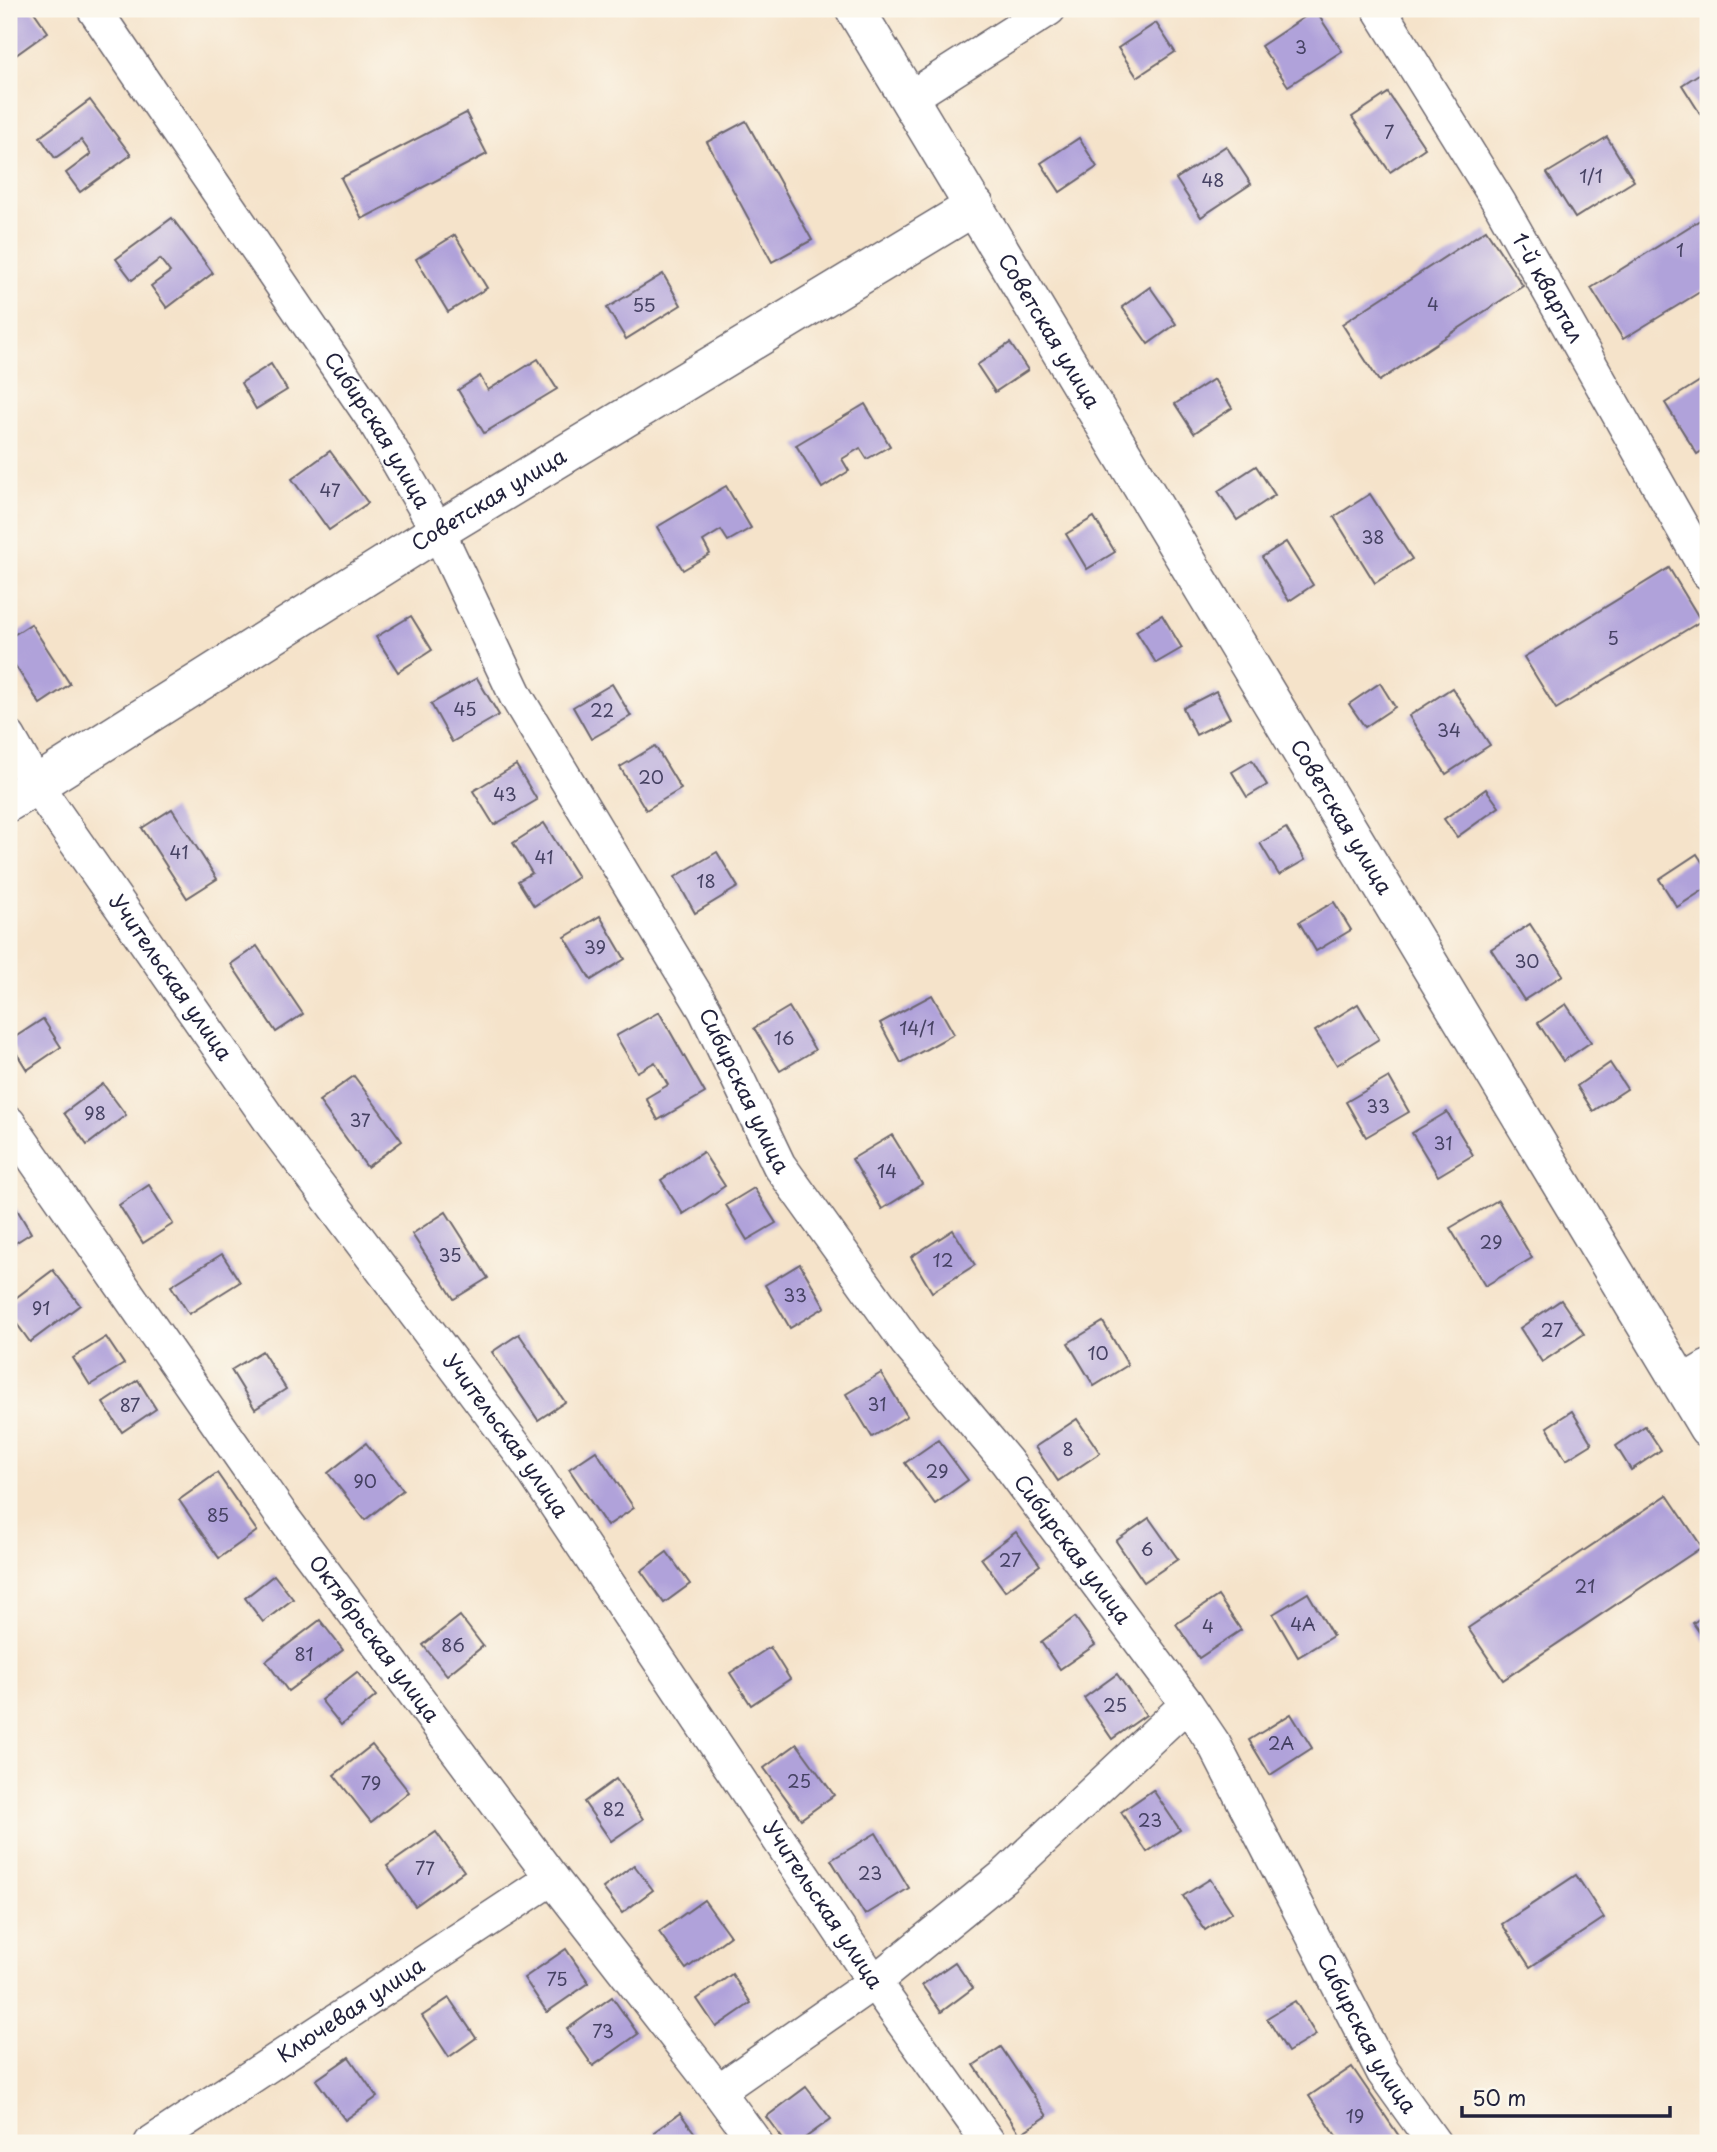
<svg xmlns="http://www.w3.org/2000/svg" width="1717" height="2152" viewBox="0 0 1717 2152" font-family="'Playpen Sans',sans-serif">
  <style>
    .building { fill: #b0a2da }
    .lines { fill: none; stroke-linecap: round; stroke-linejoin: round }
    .minor-casing { stroke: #6c666d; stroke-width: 36 }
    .major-casing { stroke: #6c666d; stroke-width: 41 }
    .minor { stroke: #fff; stroke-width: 33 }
    .major { stroke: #fff; stroke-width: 38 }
    .labels { text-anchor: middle; stroke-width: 7; stroke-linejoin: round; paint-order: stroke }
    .number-label { font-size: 18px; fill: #464263 }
    .street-label { font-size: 21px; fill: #22223b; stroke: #fbf7ec }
  </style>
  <rect width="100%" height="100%" fill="#fbf7ec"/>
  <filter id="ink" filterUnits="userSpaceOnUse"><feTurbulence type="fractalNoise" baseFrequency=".0143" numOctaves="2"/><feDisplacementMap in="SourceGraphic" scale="14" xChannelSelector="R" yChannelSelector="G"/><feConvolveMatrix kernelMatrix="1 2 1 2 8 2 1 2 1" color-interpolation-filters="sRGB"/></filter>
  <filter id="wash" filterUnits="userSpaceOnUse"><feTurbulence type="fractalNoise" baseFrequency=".00686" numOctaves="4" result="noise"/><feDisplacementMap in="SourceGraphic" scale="28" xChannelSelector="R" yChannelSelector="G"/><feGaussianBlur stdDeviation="1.57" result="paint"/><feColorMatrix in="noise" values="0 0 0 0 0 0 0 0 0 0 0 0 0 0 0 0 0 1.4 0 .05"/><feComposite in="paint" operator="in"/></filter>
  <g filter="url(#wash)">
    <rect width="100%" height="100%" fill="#f5e3ca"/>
    <g id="blocks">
      <g class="building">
        <polygon points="9,9 32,9 48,32 9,60"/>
        <polygon points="1315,10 1342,51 1288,86 1261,46"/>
        <polygon points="1156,23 1175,52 1137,77 1118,48"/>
        <polygon points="1708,68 1708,126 1682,85"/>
        <polygon points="1388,93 1425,148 1390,172 1352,117"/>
        <polygon points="90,100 131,155 80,192 66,173 91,154 81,140 55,158 40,137"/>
        <polygon points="466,113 487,154 362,219 341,178"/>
        <polygon points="746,121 812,240 772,262 707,142"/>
        <polygon points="1607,137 1634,181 1575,218 1547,173"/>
        <polygon points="1079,138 1097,167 1060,192 1041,163"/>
        <polygon points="1226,146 1251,184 1201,217 1176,179"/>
        <polygon points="1708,215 1708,287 1623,339 1591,288"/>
        <polygon points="172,218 213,273 167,308 151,286 170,272 160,259 132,280 116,259"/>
        <polygon points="1486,230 1523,286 1379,381 1342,324"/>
        <polygon points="455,235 487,288 448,312 416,259"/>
        <polygon points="663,274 681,305 626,339 607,308"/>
        <polygon points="1150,287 1176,324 1148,344 1122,307"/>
        <polygon points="1010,343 1028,370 995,392 977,365"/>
        <polygon points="538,359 557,389 484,433 458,390 480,376 488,390"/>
        <polygon points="271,364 287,390 256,409 241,383"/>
        <polygon points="1708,376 1708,447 1697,454 1665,403"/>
        <polygon points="1214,379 1232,408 1194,433 1175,404"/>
        <polygon points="865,404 890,446 867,459 860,448 842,459 849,471 822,488 796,445"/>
        <polygon points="330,451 368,503 329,530 292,479"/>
        <polygon points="1256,466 1275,495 1237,520 1218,491"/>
        <polygon points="726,486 751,528 728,541 721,530 703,541 710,554 683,570 657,527"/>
        <polygon points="1370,494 1412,559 1375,583 1334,517"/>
        <polygon points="1094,517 1115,552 1087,569 1066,534"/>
        <polygon points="1286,542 1313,585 1289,601 1262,557"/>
        <polygon points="1669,568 1701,621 1556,709 1524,657"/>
        <polygon points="1162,615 1182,648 1156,663 1136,631"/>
        <polygon points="411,616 432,650 398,672 376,637"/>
        <polygon points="31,624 70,684 40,704 9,656 9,638"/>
        <polygon points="477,678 499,715 452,742 431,704"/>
        <polygon points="1380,683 1395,707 1365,727 1349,704"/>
        <polygon points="612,684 631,716 591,739 573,707"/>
        <polygon points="1452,688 1490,745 1446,774 1409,716"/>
        <polygon points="1216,691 1230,718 1196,735 1183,708"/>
        <polygon points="655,746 681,789 646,810 620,767"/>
        <polygon points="1252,760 1267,785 1247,797 1232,772"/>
        <polygon points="516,765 537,800 494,825 473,791"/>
        <polygon points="1486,789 1499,807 1457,837 1444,819"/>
        <polygon points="172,809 217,879 187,898 142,828"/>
        <polygon points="544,823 578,877 534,906 518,881 532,873 513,843"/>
        <polygon points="1286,828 1305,860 1279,875 1260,843"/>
        <polygon points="717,852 738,887 695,913 675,877"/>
        <polygon points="1697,854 1708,871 1708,887 1677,907 1659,879"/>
        <polygon points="1334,902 1351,930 1316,951 1299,922"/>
        <polygon points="600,916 625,959 591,980 565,937"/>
        <polygon points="1530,924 1563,975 1524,1000 1491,949"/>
        <polygon points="257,946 303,1014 276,1032 231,964"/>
        <polygon points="932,995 954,1034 901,1063 880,1023"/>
        <polygon points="1358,1004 1379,1039 1337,1065 1315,1031"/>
        <polygon points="1566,1004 1591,1042 1563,1061 1538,1023"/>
        <polygon points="789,1007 815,1050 780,1071 754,1028"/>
        <polygon points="659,1012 705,1093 658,1120 646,1098 668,1085 655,1062 637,1072 616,1036"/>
        <polygon points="43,1019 61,1047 27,1070 9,1041"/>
        <polygon points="1610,1063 1627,1089 1593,1111 1577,1086"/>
        <polygon points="354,1076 402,1141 367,1167 319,1101"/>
        <polygon points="1389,1077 1409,1112 1366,1137 1346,1102"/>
        <polygon points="103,1084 126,1115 87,1145 64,1113"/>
        <polygon points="1447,1112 1473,1155 1438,1176 1412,1133"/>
        <polygon points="892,1135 922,1184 882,1209 852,1159"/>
        <polygon points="703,1152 725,1186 683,1214 661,1180"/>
        <polygon points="149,1185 173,1224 143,1243 119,1205"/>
        <polygon points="754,1188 776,1223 747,1240 726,1205"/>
        <polygon points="9,1196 31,1233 9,1247"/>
        <polygon points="1498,1200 1532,1258 1485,1286 1450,1228"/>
        <polygon points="446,1212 488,1278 454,1299 412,1234"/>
        <polygon points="953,1230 975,1265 932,1292 911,1257"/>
        <polygon points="222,1254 240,1282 189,1314 171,1286"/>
        <polygon points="800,1264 825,1307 790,1328 765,1285"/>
        <polygon points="53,1270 80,1305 30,1342 9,1313 9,1303"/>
        <polygon points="1561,1300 1584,1334 1542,1362 1520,1328"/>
        <polygon points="1103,1322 1128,1365 1094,1386 1068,1343"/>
        <polygon points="519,1334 565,1402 538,1420 492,1352"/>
        <polygon points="106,1337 124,1364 90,1385 73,1358"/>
        <polygon points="262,1351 286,1389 255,1409 231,1370"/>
        <polygon points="881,1373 907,1416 872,1437 846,1394"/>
        <polygon points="138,1380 156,1409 122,1432 103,1403"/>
        <polygon points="1572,1411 1592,1444 1566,1460 1547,1427"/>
        <polygon points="1077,1419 1100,1453 1058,1481 1035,1447"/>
        <polygon points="1645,1426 1661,1450 1631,1470 1616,1446"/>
        <polygon points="938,1440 968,1480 935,1504 905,1463"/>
        <polygon points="366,1443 403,1490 365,1520 328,1473"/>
        <polygon points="596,1451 634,1508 607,1526 569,1469"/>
        <polygon points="217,1473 257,1531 219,1558 179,1500"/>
        <polygon points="1667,1495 1702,1547 1503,1680 1468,1628"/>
        <polygon points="1149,1518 1178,1559 1144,1582 1116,1541"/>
        <polygon points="1016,1532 1040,1565 1005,1591 981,1558"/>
        <polygon points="667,1552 690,1584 664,1603 641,1571"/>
        <polygon points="274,1575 293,1599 263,1622 245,1598"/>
        <polygon points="1308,1593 1333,1636 1298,1657 1273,1614"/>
        <polygon points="1218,1596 1241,1630 1199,1658 1176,1624"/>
        <polygon points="1708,1613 1708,1645 1693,1623"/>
        <polygon points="460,1616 483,1646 447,1675 423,1645"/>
        <polygon points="1075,1617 1095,1645 1060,1669 1041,1642"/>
        <polygon points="320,1620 343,1650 288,1691 266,1661"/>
        <polygon points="770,1647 790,1679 751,1705 730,1673"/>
        <polygon points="357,1672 376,1696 341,1725 321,1700"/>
        <polygon points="1117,1674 1146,1715 1112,1739 1084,1698"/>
        <polygon points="1291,1714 1312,1748 1270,1775 1249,1740"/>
        <polygon points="797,1744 834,1795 801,1819 764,1768"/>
        <polygon points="372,1745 409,1792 371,1822 334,1775"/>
        <polygon points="616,1779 643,1819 611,1841 584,1802"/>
        <polygon points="1153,1790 1180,1830 1147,1852 1121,1812"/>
        <polygon points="436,1832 464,1871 415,1906 387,1866"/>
        <polygon points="876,1833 909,1888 865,1915 831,1860"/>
        <polygon points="634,1865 653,1890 622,1913 603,1888"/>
        <polygon points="1576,1875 1604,1918 1530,1967 1502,1924"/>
        <polygon points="1210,1879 1232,1912 1205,1930 1183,1896"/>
        <polygon points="704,1900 730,1936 686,1969 659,1932"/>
        <polygon points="566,1949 589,1983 547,2012 524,1978"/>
        <polygon points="955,1962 973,1988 941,2012 922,1985"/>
        <polygon points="732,1974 751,2003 716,2027 697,1999"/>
        <polygon points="612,1997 638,2034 593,2066 567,2029"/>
        <polygon points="449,1998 476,2038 449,2057 422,2016"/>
        <polygon points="1295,2001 1316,2035 1288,2052 1267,2018"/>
        <polygon points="1001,2047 1047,2116 1020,2134 974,2065"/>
        <polygon points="349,2057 377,2097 345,2120 316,2080"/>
        <polygon points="1352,2067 1401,2139 1395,2143 1341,2143 1309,2096"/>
        <polygon points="806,2087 831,2119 798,2143 786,2143 766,2117"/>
        <polygon points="680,2113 702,2143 662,2143 654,2132"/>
      </g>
    </g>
  </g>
  <g filter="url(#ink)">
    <use href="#blocks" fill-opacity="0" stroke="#6c666d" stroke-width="2"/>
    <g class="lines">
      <defs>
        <g id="minor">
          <path id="s1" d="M 94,9 L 375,422 L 438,531 L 516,696 L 705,1010 L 779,1165 L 907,1343 L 1006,1461 L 1187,1704 L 1214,1744 L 1383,2072 L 1434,2143"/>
          <path id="s2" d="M 1379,9 L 1500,204 L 1708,573"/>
          <polyline points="908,99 1049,9"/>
          <path id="s3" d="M 9,737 L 36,785 L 273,1125 L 527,1462 L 874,1982 L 989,2143"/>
          <path id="s4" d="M 9,1123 L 282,1516 L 552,1878 L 718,2091 L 756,2143"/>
          <polyline points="1681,1383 1708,1367"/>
          <polyline points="718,2091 874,1982 1004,1876 1187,1704"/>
          <path id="s5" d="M 151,2143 L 552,1878"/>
        </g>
        <g id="major">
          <path id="s6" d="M 855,9 L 1708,1428"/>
          <path id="s7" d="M 9,802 L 438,531 L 975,206"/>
        </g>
      </defs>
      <use href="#minor" class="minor-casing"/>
      <use href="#major" class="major-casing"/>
      <use href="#minor" class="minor"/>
      <use href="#major" class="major"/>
    </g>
  </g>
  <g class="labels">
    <g class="number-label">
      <text x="1301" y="54">3</text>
      <text x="1389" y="139">7</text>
      <text x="1591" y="183">1/1</text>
      <text x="1213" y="187">48</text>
      <text x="1680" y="257">1</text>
      <text x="1433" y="311">4</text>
      <text x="644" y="312">55</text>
      <text x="330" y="497">47</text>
      <text x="1373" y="544">38</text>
      <text x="1613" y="645">5</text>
      <text x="465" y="716">45</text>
      <text x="602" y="717">22</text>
      <text x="1449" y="737">34</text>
      <text x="651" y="784">20</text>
      <text x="505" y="801">43</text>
      <text x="179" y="859">41</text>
      <text x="544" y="864">41</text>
      <text x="706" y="888">18</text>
      <text x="595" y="954">39</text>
      <text x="1527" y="968">30</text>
      <text x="917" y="1035">14/1</text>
      <text x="784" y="1045">16</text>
      <text x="1378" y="1113">33</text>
      <text x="95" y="1120">98</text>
      <text x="360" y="1127">37</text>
      <text x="1443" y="1150">31</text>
      <text x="887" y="1178">14</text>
      <text x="1491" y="1249">29</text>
      <text x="450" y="1262">35</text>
      <text x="943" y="1267">12</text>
      <text x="795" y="1302">33</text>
      <text x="41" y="1315">91</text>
      <text x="1552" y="1337">27</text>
      <text x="1098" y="1360">10</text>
      <text x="877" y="1411">31</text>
      <text x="130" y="1412">87</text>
      <text x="1068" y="1456">8</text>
      <text x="937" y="1478">29</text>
      <text x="365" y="1488">90</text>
      <text x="218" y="1522">85</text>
      <text x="1147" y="1556">6</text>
      <text x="1010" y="1567">27</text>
      <text x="1585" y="1593">21</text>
      <text x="1303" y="1631">4А</text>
      <text x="1208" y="1633">4</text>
      <text x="453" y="1652">86</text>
      <text x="304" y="1661">81</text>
      <text x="1115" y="1712">25</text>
      <text x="1281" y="1750">2А</text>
      <text x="799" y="1788">25</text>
      <text x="371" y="1790">79</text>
      <text x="614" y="1816">82</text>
      <text x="1150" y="1827">23</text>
      <text x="425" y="1875">77</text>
      <text x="870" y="1880">23</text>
      <text x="557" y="1986">75</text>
      <text x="603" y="2038">73</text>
      <text x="1355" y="2123">19</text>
    </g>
    <g class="street-label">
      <text dy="7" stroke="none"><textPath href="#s2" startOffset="326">1-й квартал</textPath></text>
      <text dy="7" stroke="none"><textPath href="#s6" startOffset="376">Советская улица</textPath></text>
      <text dy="7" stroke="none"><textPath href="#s1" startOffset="508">Сибирская улица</textPath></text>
      <text dy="7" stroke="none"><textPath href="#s7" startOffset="567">Советская улица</textPath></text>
      <text dy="7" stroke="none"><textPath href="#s6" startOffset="943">Советская улица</textPath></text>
      <text dy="7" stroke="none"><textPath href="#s3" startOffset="290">Учительская улица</textPath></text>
      <text dy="7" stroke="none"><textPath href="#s1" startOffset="1264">Сибирская улица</textPath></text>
      <text dy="7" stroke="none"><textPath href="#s3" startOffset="858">Учительская улица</textPath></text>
      <text dy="7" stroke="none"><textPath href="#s1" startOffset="1830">Сибирская улица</textPath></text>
      <text dy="7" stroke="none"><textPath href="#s4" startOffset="632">Октябрьская улица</textPath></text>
      <text dy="7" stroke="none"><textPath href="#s3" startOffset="1424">Учительская улица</textPath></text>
      <text dy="7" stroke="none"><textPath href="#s5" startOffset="240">Ключевая улица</textPath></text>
      <text dy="7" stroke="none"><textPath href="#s1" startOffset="2398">Сибирская улица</textPath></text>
    </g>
  </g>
  <rect width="1717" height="2152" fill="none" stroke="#fbf7ec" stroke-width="35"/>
  <path d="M1462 2106v10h208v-10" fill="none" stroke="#22223b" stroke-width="3.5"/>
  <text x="1472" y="2106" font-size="21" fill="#22223b" stroke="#fbf7ec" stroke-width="5" paint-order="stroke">50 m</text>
</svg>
